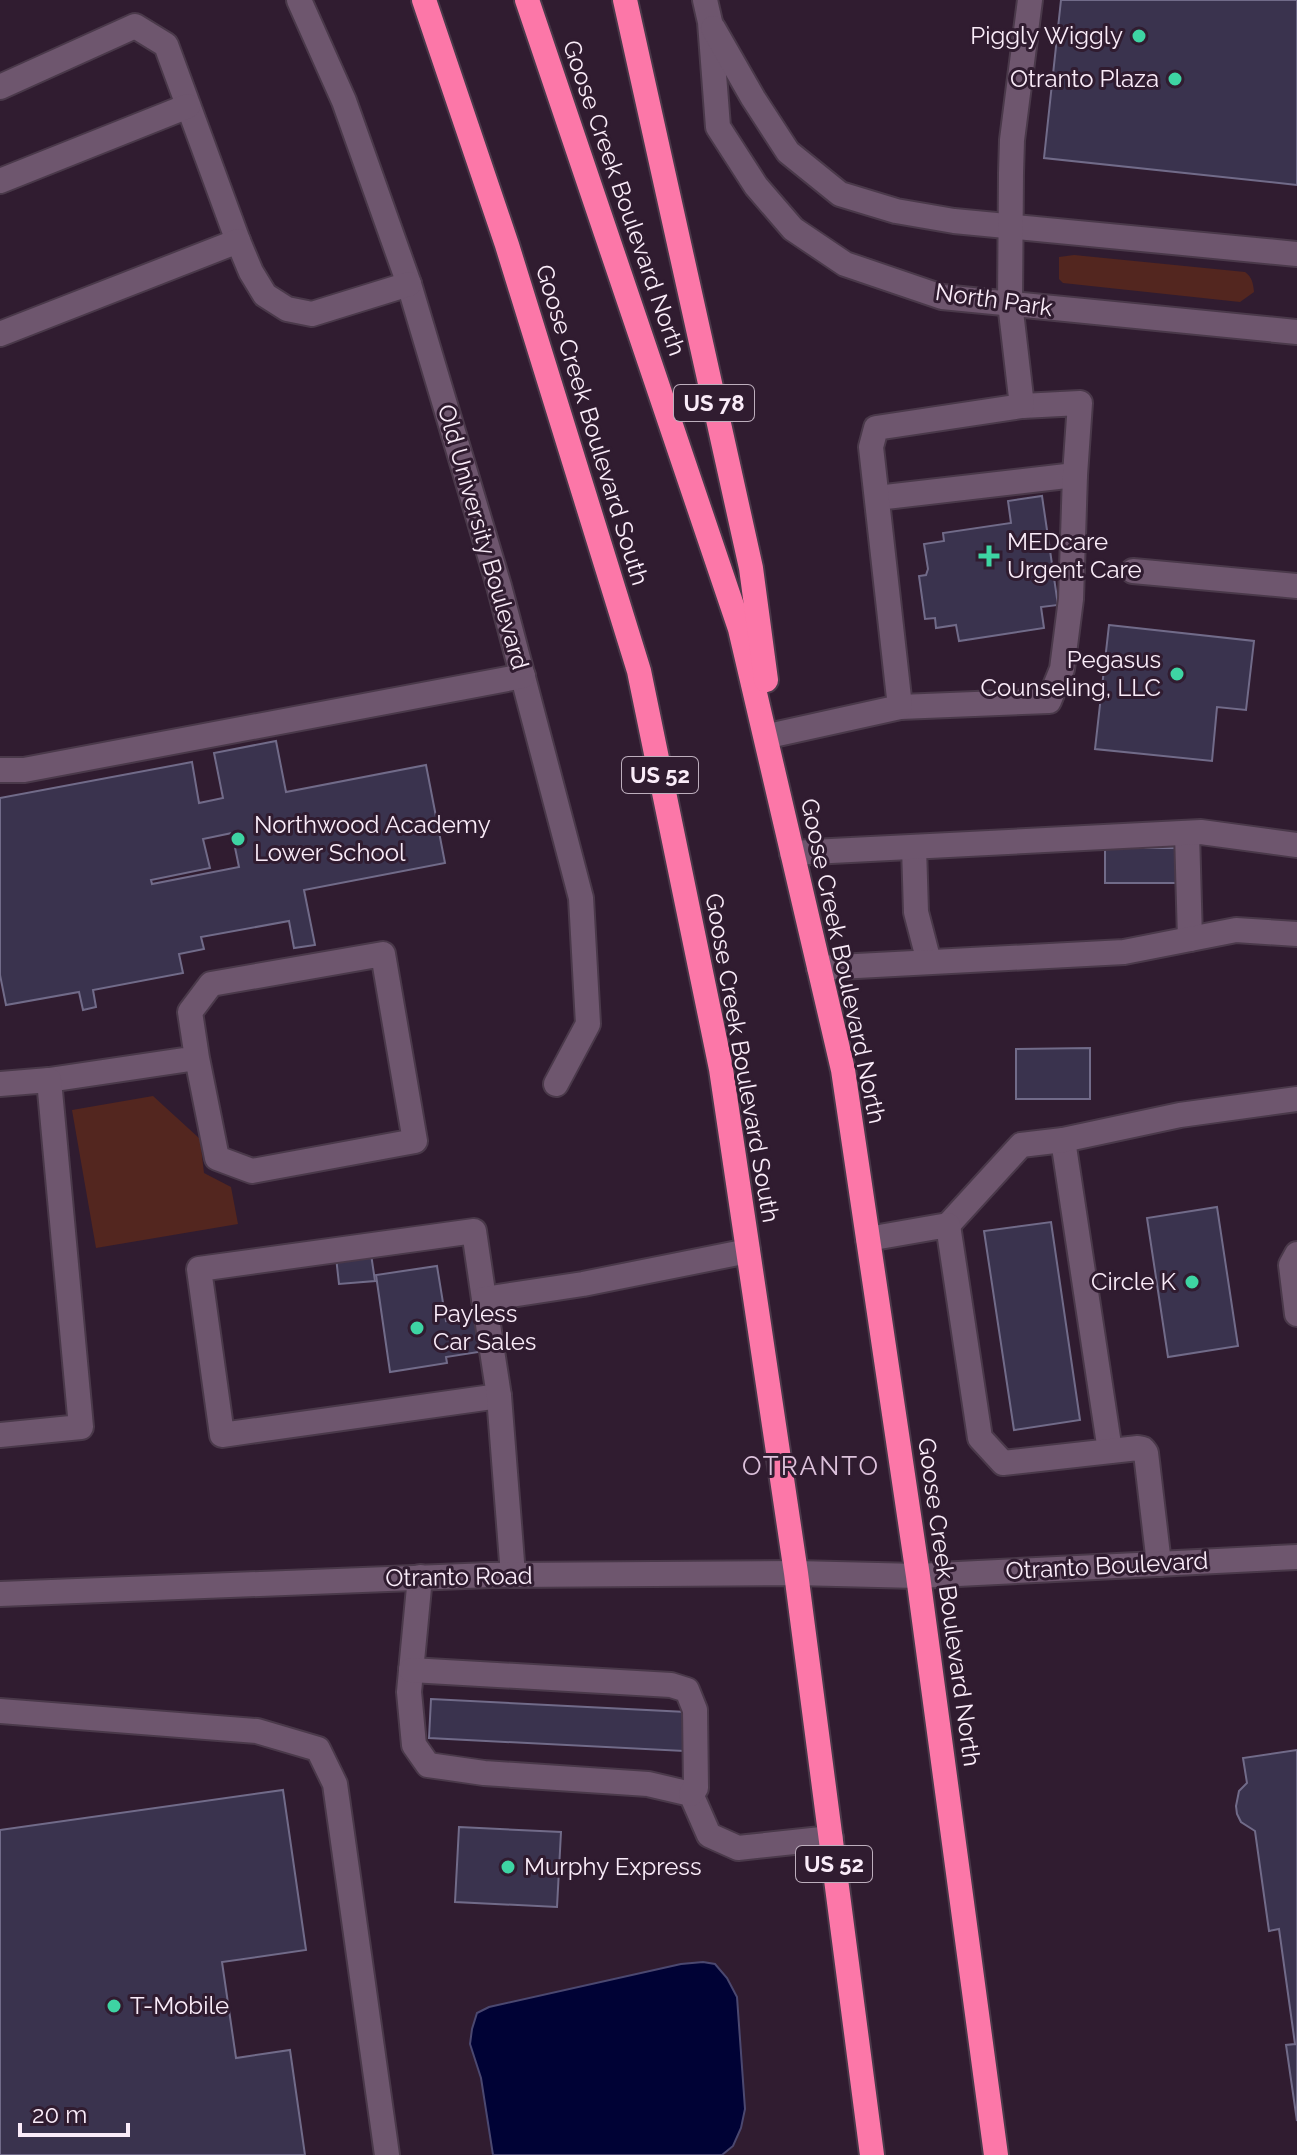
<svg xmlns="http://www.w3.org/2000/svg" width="1297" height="2155" viewBox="0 0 1297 2155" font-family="Raleway,sans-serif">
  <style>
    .green { fill: #53261f }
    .water { fill: #000235; stroke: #4b4870; stroke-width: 2 }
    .building { fill: #3a334e; stroke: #716b89; stroke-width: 2; fill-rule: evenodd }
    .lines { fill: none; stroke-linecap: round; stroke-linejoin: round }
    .minor-casing { stroke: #4a394a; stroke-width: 28 }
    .highway-casing { stroke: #4a394a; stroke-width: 28 }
    .minor { stroke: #6e566e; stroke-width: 24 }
    .highway { stroke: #fc77a8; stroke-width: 24 }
    .poi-dot { fill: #3ed4a3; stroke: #301c30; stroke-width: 3 }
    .labels { text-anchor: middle; stroke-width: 6; stroke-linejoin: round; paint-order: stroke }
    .shield { fill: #301c30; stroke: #bdaebd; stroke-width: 2 }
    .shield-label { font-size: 22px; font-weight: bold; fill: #faecf9 }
    .poi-label { font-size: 24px; fill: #faecf9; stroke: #301c30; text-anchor: start }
    .street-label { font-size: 24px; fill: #faecf9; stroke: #301c30 }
    .neighbourhood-label { font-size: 26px; letter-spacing: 2px; fill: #ddc2dc; stroke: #301c30 }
  </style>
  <rect width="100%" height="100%" fill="#301c30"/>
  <g class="green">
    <path d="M 1074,255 L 1245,272 C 1252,277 1253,283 1254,292 L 1240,302 L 1063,283 L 1059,279 L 1059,257 Z"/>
    <polygon points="153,1096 200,1139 204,1173 231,1187 238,1224 96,1248 72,1110"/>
  </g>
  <polygon class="water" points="703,1962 715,1964 727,1978 737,1997 745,2109 741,2128 733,2146 722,2155 493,2155 481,2078 470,2044 472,2029 477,2013 489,2007 681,1964"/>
  <g class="building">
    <polygon points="1061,0 1297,0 1297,185 1044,158"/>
    <polygon points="1042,496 1058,605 1041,607 1044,628 959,641 956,625 936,628 935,618 925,619 919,576 926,575 928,569 924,544 944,541 943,533 1011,523 1008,501"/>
    <polygon points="1109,625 1254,641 1246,710 1217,707 1212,761 1095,749"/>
    <path d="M 276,741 L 286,792 L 426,765 L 445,863 L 304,890 L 315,945 L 294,948 L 289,921 L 201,937 L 204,949 L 179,954 L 183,973 L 93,990 L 96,1007 L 83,1010 L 79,992 L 6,1005 L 0,975 L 0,798 L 192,762 L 199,803 L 223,798 L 214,753 ZM 232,833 L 239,867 L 152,884 L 151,880 L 210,868 L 203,839 Z"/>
    <rect x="1105" y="848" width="72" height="35"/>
    <polygon points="1090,1048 1090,1099 1016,1099 1016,1049"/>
    <polygon points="1217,1207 1238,1346 1168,1357 1147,1218"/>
    <polygon points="1051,1222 1080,1420 1014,1430 984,1231"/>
    <polygon points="371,1254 375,1281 339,1284 336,1257"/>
    <polygon points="437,1266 446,1321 480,1316 485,1351 446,1357 447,1363 390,1372 376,1275"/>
    <polygon points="431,1699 686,1712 684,1751 429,1738"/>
    <polygon points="1297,1750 1297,2121 1286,2045 1295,2044 1279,1929 1269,1931 1255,1831 1241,1822 1237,1814 1236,1806 1239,1791 1247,1783 1243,1758"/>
    <polygon points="283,1790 306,1950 222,1962 236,2058 290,2050 305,2155 0,2155 0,1830"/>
    <polygon points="459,1827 561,1832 557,1907 455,1902"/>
  </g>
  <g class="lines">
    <defs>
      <g id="minor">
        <polyline points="299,0 344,101 409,284 499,586 581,898 588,1024 556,1084"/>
        <polyline points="705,0 710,22 718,127 756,186 793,229 845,264 942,297 1297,332"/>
        <polyline points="713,28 753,98 788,152 840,194 896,211 954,221 1297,254"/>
        <polyline points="0,87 135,26 166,45 238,241"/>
        <polyline points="0,181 188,106"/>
        <polyline points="0,334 238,241 251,272 265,295 287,309 312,314 409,284"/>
        <polyline points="877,498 1075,475"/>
        <polyline points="1133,571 1297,586"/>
        <polyline points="900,707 1049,701 1062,669 1071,599 1075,475 1080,403 1022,406"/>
        <polyline points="773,735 900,707 871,447 876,428 1022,406 1010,303 1011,173 1012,140 1030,0"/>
        <polyline points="0,770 24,770 523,676"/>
        <polyline points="1187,833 1190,939"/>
        <polyline points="914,847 916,912 929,962"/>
        <polyline points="792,853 1201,832 1297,845"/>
        <polyline points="819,968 1124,952 1236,930 1297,934"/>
        <polyline points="49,1080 197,1058 217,1158 252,1171 415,1141 383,954 211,984 190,1012 197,1058"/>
        <polyline points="0,1084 49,1080 81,1427 0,1435"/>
        <polyline points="1063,1140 1110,1451"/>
        <polyline points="948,1225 1021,1145 1063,1140 1180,1115 1297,1099"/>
        <polyline points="868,1239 948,1225 980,1438 1003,1463 1138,1448 1143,1449 1146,1453 1159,1564"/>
        <polyline points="1297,1254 1291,1265 1297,1314"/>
        <polyline points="484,1299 474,1231 199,1269 222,1435 499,1396"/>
        <polyline points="513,1575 499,1396 484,1299 583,1284 748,1251"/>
        <polyline points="420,1577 409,1692 414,1745 428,1765 484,1773 648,1784 691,1794 709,1835 738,1848 831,1838"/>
        <polyline points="0,1594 490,1575 796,1573 918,1576 1297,1557"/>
        <polyline points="411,1670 671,1685 687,1690 695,1710 696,1788 691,1794"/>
        <polyline points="0,1711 257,1731 318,1749 335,1784 387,2155"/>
      </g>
      <g id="highway">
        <polyline points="424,0 507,245 639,671 721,1069 796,1573 872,2155"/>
        <polyline points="527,0 740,629 843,1070 918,1576 996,2155"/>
        <polyline points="625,0 751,568 766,680"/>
      </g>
    </defs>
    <use href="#minor" class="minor-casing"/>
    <use href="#highway" class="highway-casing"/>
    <use href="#minor" class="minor"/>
    <use href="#highway" class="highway"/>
  </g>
  <g class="poi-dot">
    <circle cx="1139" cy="36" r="8"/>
    <circle cx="1175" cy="79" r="8"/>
    <path d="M985 544h8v8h8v8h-8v8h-8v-8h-8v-8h8z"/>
    <circle cx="1177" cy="674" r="8"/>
    <circle cx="238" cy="839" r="8"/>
    <circle cx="1192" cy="1282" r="8"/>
    <circle cx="417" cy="1328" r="8"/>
    <circle cx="508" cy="1867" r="8"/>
    <circle cx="114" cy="2006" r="8"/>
  </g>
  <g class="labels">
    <g class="shield">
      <rect x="674" y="385" width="80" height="36" rx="6"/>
      <rect x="622" y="757" width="76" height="36" rx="6"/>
      <rect x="796" y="1846" width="76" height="36" rx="6"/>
    </g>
    <g class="shield-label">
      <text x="714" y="411">US 78</text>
      <text x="660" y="783">US 52</text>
      <text x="834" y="1872">US 52</text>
    </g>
    <g class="poi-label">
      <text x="1123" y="44" text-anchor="end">Piggly Wiggly</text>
      <text x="1159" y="87" text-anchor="end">Otranto Plaza</text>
      <text x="1007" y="550">MEDcare<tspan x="1007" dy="28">Urgent Care</tspan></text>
      <text x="1161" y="668" text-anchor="end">Pegasus<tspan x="1161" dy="28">Counseling, LLC</tspan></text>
      <text x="254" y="833">Northwood Academy<tspan x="254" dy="28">Lower School</tspan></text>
      <text x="1176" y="1290" text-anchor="end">Circle K</text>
      <text x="433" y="1322">Payless<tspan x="433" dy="28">Car Sales</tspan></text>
      <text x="524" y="1875">Murphy Express</text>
      <text x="130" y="2014">T-Mobile</text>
    </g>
    <g class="street-label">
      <text transform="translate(624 198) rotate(71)" y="8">Goose Creek Boulevard North</text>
      <text transform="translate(994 300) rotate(8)" y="8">North Park</text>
      <text transform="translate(592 425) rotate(73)" y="8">Goose Creek Boulevard South</text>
      <text transform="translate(483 537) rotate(74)" y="8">Old University Boulevard</text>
      <text transform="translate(843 961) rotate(78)" y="8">Goose Creek Boulevard North</text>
      <text transform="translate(742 1058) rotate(80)" y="8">Goose Creek Boulevard South</text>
      <text transform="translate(1107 1566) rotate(-3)" y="8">Otranto Boulevard</text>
      <text transform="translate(459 1577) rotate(-1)" y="8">Otranto Road</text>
      <text transform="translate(949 1602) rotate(82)" y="8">Goose Creek Boulevard North</text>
    </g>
    <g class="neighbourhood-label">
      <text x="811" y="1475">OTRANTO</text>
    </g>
  </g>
  <path d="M20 2123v12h108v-12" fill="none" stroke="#faecf9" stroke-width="4"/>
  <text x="32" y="2123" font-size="24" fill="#faecf9" stroke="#301c30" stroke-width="6" paint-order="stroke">20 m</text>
</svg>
